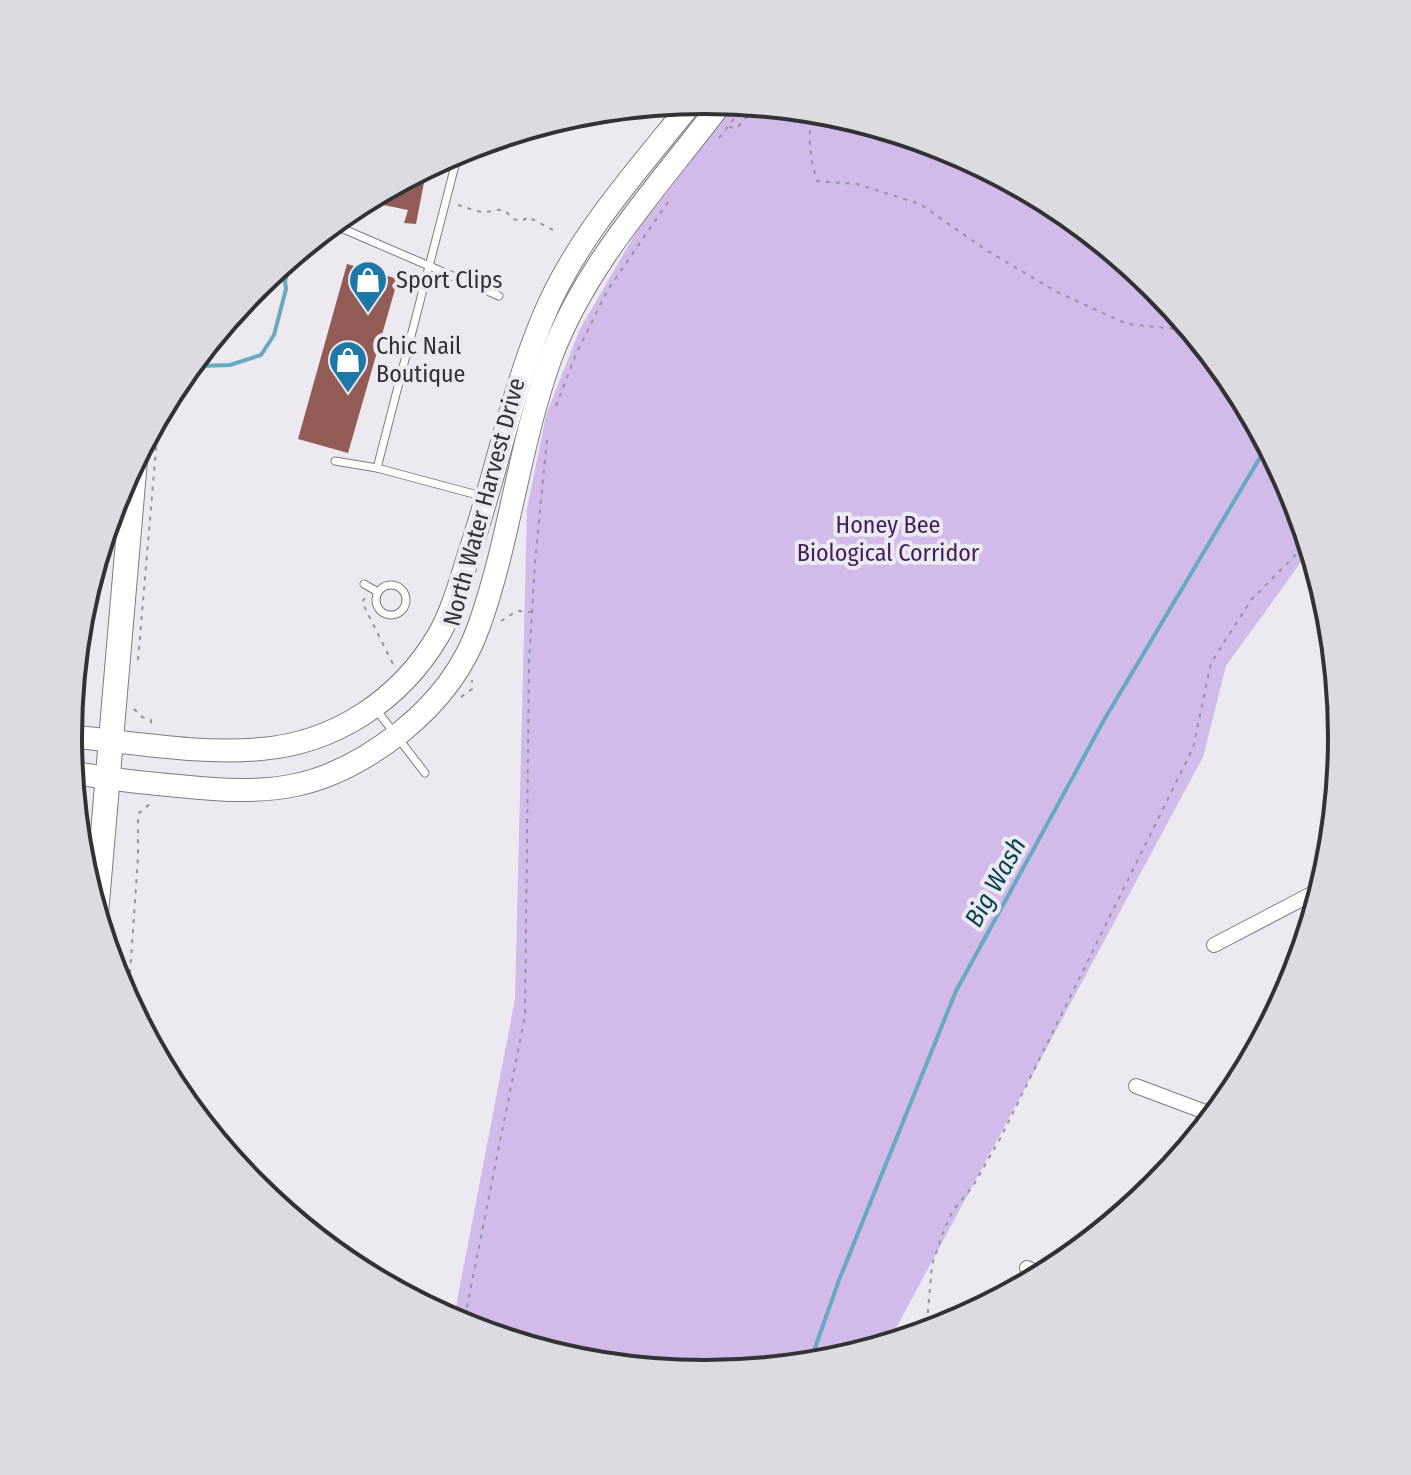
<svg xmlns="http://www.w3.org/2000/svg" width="1411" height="1475" viewBox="0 0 1411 1475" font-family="'Fira Sans Condensed',sans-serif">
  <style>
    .green { fill: #d2bbeb }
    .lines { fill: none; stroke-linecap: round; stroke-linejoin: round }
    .stream { stroke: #66a9c0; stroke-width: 4 }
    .building { fill: #935b56 }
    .lane-casing { stroke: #7e7b82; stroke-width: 9 }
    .street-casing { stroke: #7e7b82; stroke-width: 16 }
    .secondary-casing { stroke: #7e7b82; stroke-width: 24 }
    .primary-casing { stroke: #7e7b82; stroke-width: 26 }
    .path { stroke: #97959a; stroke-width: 2; stroke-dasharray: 4 6; stroke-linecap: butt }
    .lane { stroke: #fff; stroke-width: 7 }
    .street { stroke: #fff; stroke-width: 14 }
    .secondary { stroke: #fff; stroke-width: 22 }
    .primary { stroke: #fff; stroke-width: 24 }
    .labels { text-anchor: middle; stroke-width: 8; stroke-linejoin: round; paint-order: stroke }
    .poi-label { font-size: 24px; fill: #323134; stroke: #ece9f0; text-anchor: start }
    .street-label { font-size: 24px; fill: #323134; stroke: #ece9f0 }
    .park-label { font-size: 24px; fill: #411f5b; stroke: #ece9f0 }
    .water-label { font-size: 26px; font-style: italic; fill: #064354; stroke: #ece9f0 }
    .rim { fill: none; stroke: #323134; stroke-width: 4 }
  </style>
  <rect width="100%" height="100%" fill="#ece9f0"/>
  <polygon class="green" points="737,103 830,112 950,149 1060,208 1157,287 1236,384 1295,494 1311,548 1226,666 1203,757 887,1345 829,1363 705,1375 581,1363 453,1322 515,999 527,509 546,415 580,329 638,229"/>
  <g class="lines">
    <g class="stream">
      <polyline points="198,366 230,365 261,355 274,335 286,289 285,281 293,255"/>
      <polyline points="809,1365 839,1280 956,991 1104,720 1268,444"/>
    </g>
  </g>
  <g class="building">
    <polygon points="427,167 416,224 404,223 408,210 374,203 376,194"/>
    <polygon points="347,264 398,279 348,453 298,439"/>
  </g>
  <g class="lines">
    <defs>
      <g id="lane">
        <polyline points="341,228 499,296"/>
        <polyline points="335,461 377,468 485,497"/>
        <polyline points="377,468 459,150"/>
        <polyline points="364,584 378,592"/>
        <circle cx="391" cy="600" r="15"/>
        <polyline points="375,708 425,773"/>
      </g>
      <g id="street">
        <polyline points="1214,945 1323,888"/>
        <polyline points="1136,1086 1216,1116"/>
        <polyline points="1027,1268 1044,1276"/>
      </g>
      <g id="secondary">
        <path d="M 68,736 C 130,742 200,755 261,749 C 335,743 400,700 438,636 C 453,610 461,579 470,551 C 496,474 511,395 542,320 C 575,238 638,170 693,101"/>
        <path d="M 71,772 C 107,779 143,783 179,786 C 271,796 326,791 401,732 C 436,704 464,669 479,626 C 510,539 519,445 551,357 C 588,259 661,184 722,102"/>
      </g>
      <polyline id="primary" points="96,914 135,460"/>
    </defs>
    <use href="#lane" class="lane-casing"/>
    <use href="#street" class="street-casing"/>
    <use href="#secondary" class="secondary-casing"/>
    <use href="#primary" class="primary-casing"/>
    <g class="path">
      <polyline points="625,108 638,120"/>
      <polyline points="742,110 748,104"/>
      <path d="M 814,111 C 806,134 810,157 817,181 L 857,184 L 920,204 L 986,250 L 1057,292 L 1127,324 L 1187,330 L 1201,341"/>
      <polyline points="729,127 737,128 757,105"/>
      <polyline points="719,138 736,116 742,104"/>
      <path d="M 458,205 C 466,207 476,212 484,212 C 498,212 501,204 513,219 L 522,221 L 528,217 L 555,231"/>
      <polyline points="556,406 576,354 607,291 668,202"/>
      <polyline points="365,598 362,602 393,664"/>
      <polyline points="501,621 517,611 532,612"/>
      <polyline points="138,660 159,414"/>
      <polyline points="461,697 472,689 472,680"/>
      <polyline points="134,709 142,717 151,720 151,725"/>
      <polyline points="128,1003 138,857 138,814 151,803"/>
      <polyline points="463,1327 525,1016 529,663 535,562 547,439"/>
      <polyline points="926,1333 932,1265 942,1235 952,1212 973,1186 1001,1137 1193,748 1211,663 1251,600 1309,541"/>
    </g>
    <use href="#lane" class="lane"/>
    <use href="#street" class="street"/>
    <use href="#secondary" class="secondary"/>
    <use href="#primary" class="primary"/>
  </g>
  <defs>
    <symbol id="shop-pin" viewBox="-11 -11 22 30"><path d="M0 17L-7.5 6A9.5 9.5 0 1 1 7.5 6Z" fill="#1c78a6" stroke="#ece9f0"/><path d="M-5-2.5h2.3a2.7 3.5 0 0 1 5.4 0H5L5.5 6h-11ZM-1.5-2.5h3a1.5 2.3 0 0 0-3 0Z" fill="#fff"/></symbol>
  </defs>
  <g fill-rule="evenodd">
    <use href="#shop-pin" x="346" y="258" width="44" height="60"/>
    <use href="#shop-pin" x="326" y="338" width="44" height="60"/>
  </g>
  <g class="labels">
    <g class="poi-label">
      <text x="396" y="288">Sport Clips</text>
      <text x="376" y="354">Chic Nail<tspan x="376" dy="28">Boutique</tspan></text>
    </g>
    <g class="street-label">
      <text transform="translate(484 502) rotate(-75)" y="8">North Water Harvest Drive</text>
    </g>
    <g class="park-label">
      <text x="888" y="533">Honey Bee<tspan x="888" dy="28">Biological Corridor</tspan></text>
    </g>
    <g class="water-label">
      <text transform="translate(995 882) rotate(-61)" y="9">Big Wash</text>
    </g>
  </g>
  <path d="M0 0H1411V1475H0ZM82 737a623 623 0 1 1 1246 0a623 623 0 1 1-1246 0Z" fill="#dddae1" fill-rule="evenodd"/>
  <path class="rim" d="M82 737a623 623 0 1 1 1246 0a623 623 0 1 1-1246 0Z"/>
</svg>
